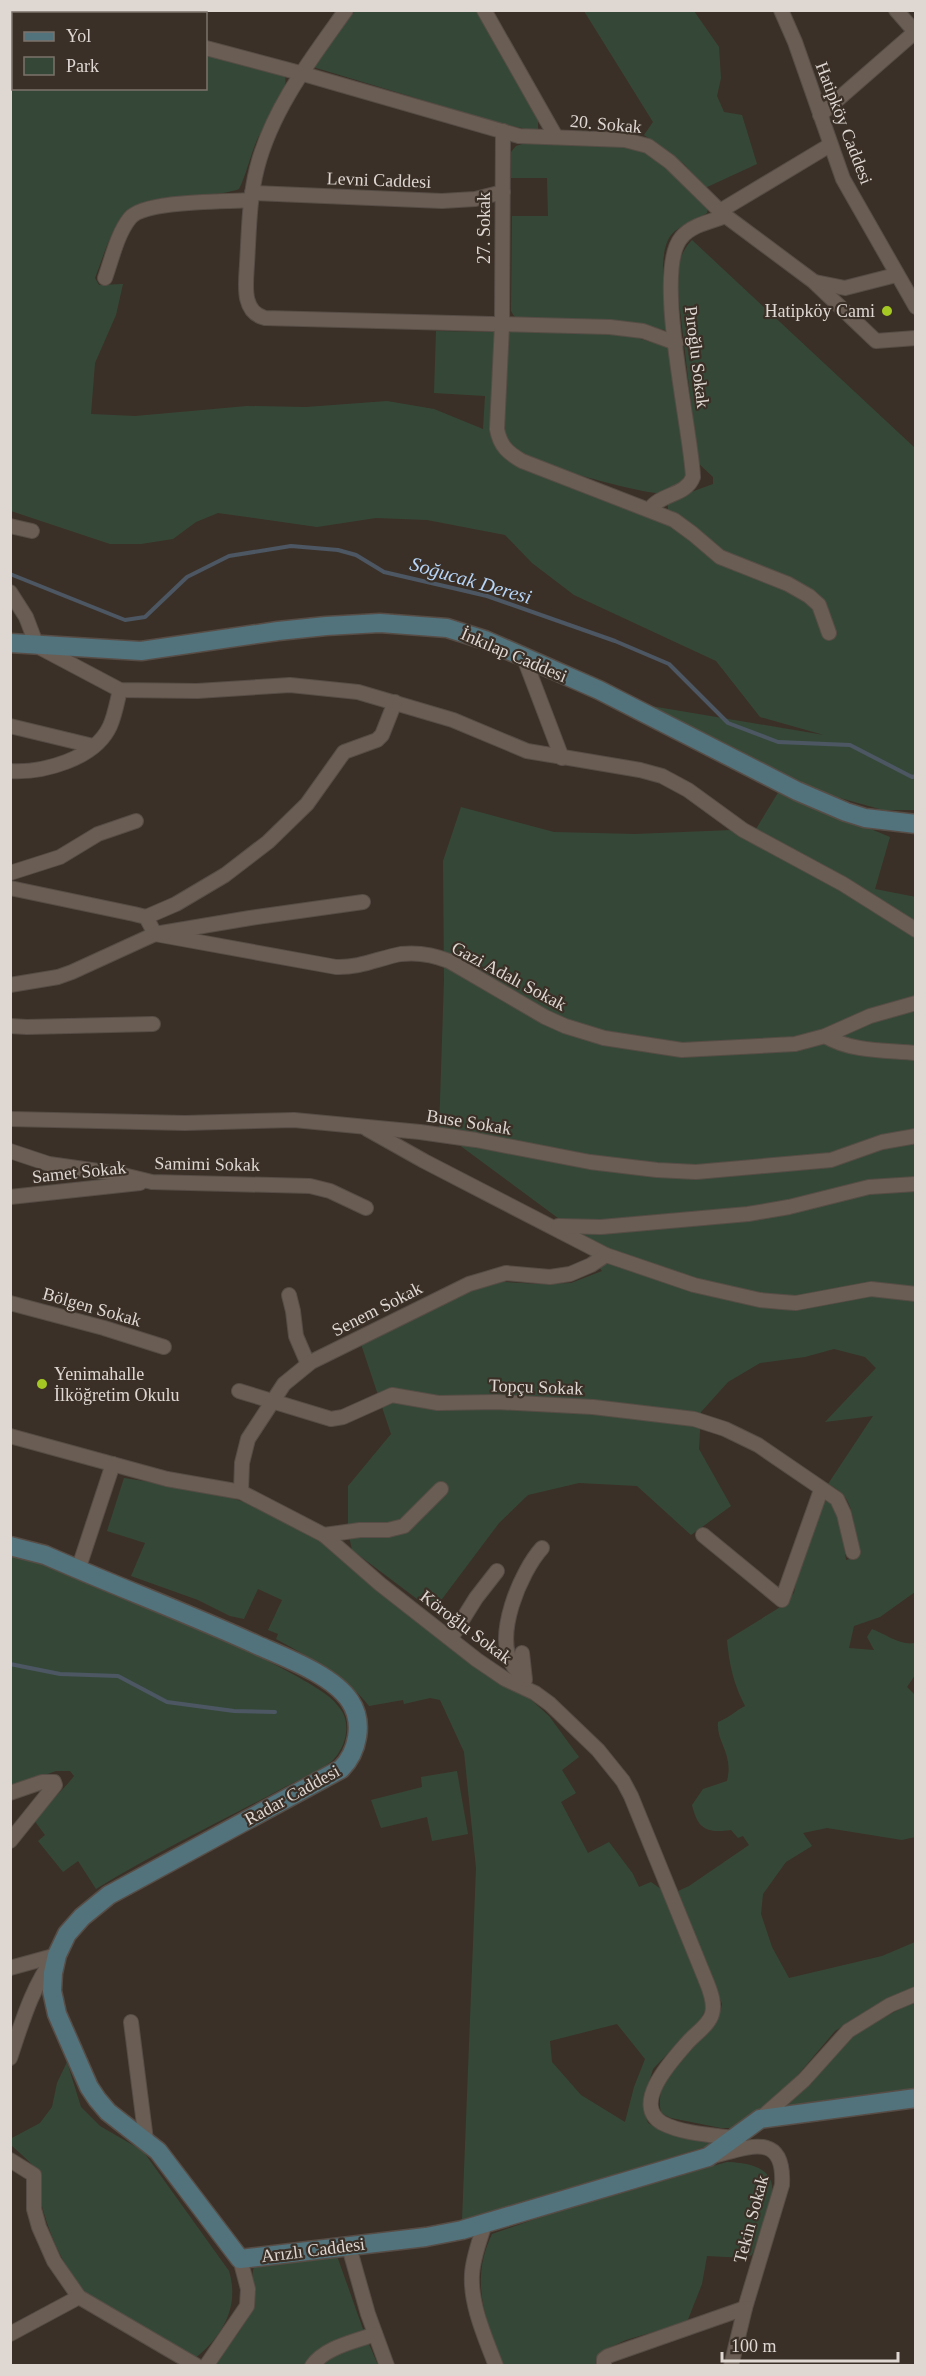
<svg xmlns="http://www.w3.org/2000/svg" width="926" height="2376" viewBox="0 0 926 2376" font-family="Georgia,serif">
  <style>
    .green { fill: #354838; fill-rule: evenodd }
    .lines { fill: none; stroke-linecap: round; stroke-linejoin: round }
    .stream { stroke: #4c5763; stroke-width: 4 }
    .street-casing { stroke: #574d46; stroke-width: 16 }
    .secondary-casing { stroke: #574d46; stroke-width: 21 }
    .street { stroke: #6a5e54; stroke-width: 14 }
    .secondary { stroke: #52727c; stroke-width: 18 }
    .poi-dot { fill: #a5c822; stroke: #3b3027; stroke-width: 2 }
    .labels { text-anchor: middle; stroke-width: 4.5; stroke-linejoin: round; paint-order: stroke }
    .street-label { font-size: 18px; fill: #ded7d2; stroke: #3b3027 }
    .poi-label { font-size: 18px; fill: #ded7d2; stroke: #3b3027; text-anchor: end }
    .water-label { font-size: 20px; font-style: italic; fill: #b6d5f8; stroke: #3b3027 }
  </style>
  <rect width="100%" height="100%" fill="#3b3027"/>
  <g class="green">
    <path d="M 11,11 L 97,11 L 97,14 L 14,14 L 14,88 L 206,88 L 206,52 L 285,76 C 289,98 266,120 257,140 C 250,156 247,173 239,189 C 203,202 139,186 118,222 C 108,239 102,260 95,278 L 99,285 L 123,284 L 116,315 L 95,363 L 91,414 L 135,416 L 247,406 L 306,407 L 387,401 L 434,409 L 483,429 L 485,396 L 434,393 L 436,331 L 496,332 L 492,430 L 517,465 L 634,512 L 662,520 L 687,536 L 708,556 L 777,585 L 826,608 L 733,559 L 668,512 L 668,504 L 683,495 L 713,484 L 713,477 L 698,463 L 677,284 C 678,266 679,254 692,240 L 915,448 L 915,810 L 883,810 L 815,791 L 645,705 L 824,735 L 760,717 L 716,661 L 574,595 L 532,563 L 505,535 L 427,520 L 376,518 L 317,527 L 218,513 L 196,522 L 173,539 L 141,544 L 110,544 L 11,511 Z"/>
    <polygon points="355,11 476,11 538,119 538,129 526,129 499,123 313,67"/>
    <polygon points="584,11 694,11 719,47 721,78 717,96 724,112 742,115 757,164 705,188 684,164 644,135 653,122"/>
    <path d="M 525,143 L 621,145 C 659,151 682,182 708,208 L 707,213 C 696,222 680,224 671,235 C 656,254 666,308 669,331 L 635,323 L 518,319 L 514,316 L 511,311 L 512,216 L 548,216 L 547,178 L 511,178 L 511,152 L 516,146 Z"/>
    <path d="M 506,330 L 628,335 L 670,348 L 687,471 C 683,483 673,492 660,493 C 641,494 526,462 514,450 C 508,445 505,438 502,431 Z"/>
    <path d="M 779,791 L 890,837 L 875,889 L 916,897 L 915,1592 L 880,1617 L 854,1626 L 849,1648 L 874,1650 L 867,1637 L 872,1629 C 886,1634 900,1646 915,1643 L 915,1675 L 907,1687 L 915,1695 L 915,1837 L 902,1840 L 827,1828 L 803,1833 L 812,1846 L 786,1862 L 763,1894 L 761,1914 L 772,1947 L 789,1978 L 882,1956 L 915,1942 L 915,1986 L 872,2007 L 835,2031 L 786,2089 L 753,2116 L 733,2128 L 721,2128 L 671,2118 L 661,2113 C 651,2063 714,2046 722,2004 L 678,1891 L 689,1886 L 749,1845 L 743,1836 L 738,1838 L 731,1830 C 707,1833 698,1830 692,1805 L 703,1789 L 727,1781 C 734,1753 716,1743 718,1722 C 729,1718 735,1711 745,1706 C 734,1685 729,1664 727,1640 L 782,1606 L 794,1593 L 798,1573 L 824,1501 L 832,1502 L 841,1524 L 846,1560 L 856,1557 C 859,1547 857,1540 855,1530 C 852,1508 849,1494 828,1484 L 873,1416 L 825,1422 L 876,1368 L 865,1357 L 834,1349 L 805,1357 L 760,1363 L 728,1382 L 701,1412 L 699,1449 L 731,1506 L 691,1535 L 637,1486 L 579,1483 L 528,1495 L 499,1523 L 433,1611 L 352,1550 L 348,1531 L 348,1486 L 391,1434 L 361,1344 L 441,1303 L 483,1285 L 504,1282 L 539,1284 L 571,1283 L 602,1271 L 566,1224 L 439,1130 L 444,980 L 443,861 L 461,807 L 554,832 L 635,834 L 756,829 Z"/>
    <path d="M 124,1478 C 163,1484 203,1489 241,1501 C 272,1511 303,1531 331,1547 L 528,1697 L 549,1716 L 579,1757 L 562,1770 L 576,1793 L 561,1802 L 588,1853 L 609,1842 L 633,1874 L 639,1887 L 651,1882 L 665,1892 L 706,1998 L 707,2007 L 700,2020 L 653,2069 L 644,2098 L 645,2115 L 648,2123 L 660,2130 L 712,2143 L 705,2147 L 462,2221 L 476,1868 L 464,1752 L 440,1700 L 430,1698 L 404,1704 L 403,1700 L 369,1706 C 345,1675 310,1658 276,1639 L 278,1634 L 268,1630 L 282,1600 L 258,1589 L 244,1619 L 230,1616 L 198,1600 L 131,1576 L 145,1543 L 107,1531 ZM 617,2024 L 645,2059 L 634,2087 L 625,2122 L 581,2095 L 552,2062 L 550,2041 Z"/>
    <path d="M 11,1554 C 60,1564 120,1594 167,1614 C 212,1634 255,1653 298,1677 C 311,1685 328,1693 338,1706 C 352,1721 347,1744 334,1759 C 327,1767 294,1782 283,1788 C 220,1822 156,1852 96,1889 L 78,1861 L 63,1872 L 38,1841 L 45,1835 L 34,1820 C 46,1804 62,1792 74,1776 L 70,1771 L 56,1771 L 11,1787 Z"/>
    <polygon points="457,1771 468,1834 432,1841 427,1817 381,1828 371,1800 422,1787 421,1777"/>
    <polygon points="915,2001 915,2088 859,2100 782,2110 811,2084 851,2035"/>
    <path d="M 67,2062 L 81,2107 L 100,2126 L 143,2151 L 229,2271 C 240,2307 222,2337 194,2359 L 90,2297 C 64,2271 49,2234 40,2199 C 38,2191 40,2179 37,2172 C 32,2162 18,2152 11,2145 L 10,2139 L 40,2123 L 52,2107 L 57,2083 Z"/>
    <path d="M 727,2162 C 799,2164 768,2211 752,2255 L 745,2258 L 707,2256 L 702,2284 L 687,2322 L 626,2340 L 602,2351 L 600,2365 L 503,2365 C 486,2319 469,2283 492,2234 L 584,2202 Z"/>
    <path d="M 337,2256 L 364,2332 C 342,2339 316,2343 306,2365 L 214,2366 C 225,2349 251,2321 254,2301 C 256,2287 249,2279 255,2264 Z"/>
    <polygon points="368,2342 378,2365 320,2366 326,2358"/>
  </g>
  <g class="lines">
    <g class="stream">
      <polyline points="10,574 125,620 145,617 187,577 229,556 291,546 338,550 356,555 384,572 487,596 615,641 669,664 728,723 778,742 850,745 912,777 916,776"/>
      <polyline points="10,1664 60,1674 118,1676 167,1702 234,1711 275,1712"/>
    </g>
    <defs>
      <g id="street">
        <polyline points="83,10 84,14"/>
        <path d="M 346,10 C 311,59 272,109 257,168 C 249,199 249,232 247,264 C 246,283 241,312 265,318 L 610,327 L 643,331 L 676,343"/>
        <polyline points="484,10 556,137"/>
        <polyline points="781,10 795,42 843,179 916,307"/>
        <polyline points="896,10 916,33"/>
        <polyline points="206,48 300,73 519,136 625,140 648,146 670,162 723,214 813,281 876,341 916,338"/>
        <polyline points="820,115 915,32"/>
        <path d="M 503,131 L 502,325 L 497,429 C 500,446 508,453 522,461 L 674,520 L 693,534 L 720,557 L 788,584 L 809,596 L 819,605 L 829,633"/>
        <polyline points="252,193 442,201 475,199 503,192"/>
        <polyline points="720,211 830,145"/>
        <path d="M 105,278 C 112,259 117,234 130,218 C 145,200 226,202 251,200"/>
        <polyline points="815,282 845,288 896,275"/>
        <path d="M 650,509 C 661,493 686,496 693,477 C 691,428 653,272 681,238 C 691,225 712,221 726,216"/>
        <polyline points="10,526 32,531"/>
        <polyline points="10,592 26,617 37,646 120,690 197,691 290,685 358,692 453,720 527,751 640,770 662,776 688,790 743,830 843,884 916,930"/>
        <polyline points="524,658 562,758"/>
        <polyline points="10,726 93,746"/>
        <path d="M 10,771 C 43,773 95,759 110,726 C 115,715 117,702 120,690"/>
        <polyline points="10,873 60,857 98,834 136,821"/>
        <path d="M 10,888 L 134,914 L 146,917 L 155,934 L 336,967 C 360,968 379,958 401,954 C 418,952 434,955 449,961 L 545,1017 L 565,1026 L 604,1038 L 682,1050 L 795,1044 L 825,1036 L 870,1016 L 916,1003"/>
        <polyline points="146,917 176,904 225,875 268,842 307,804 344,752 377,740 382,735 395,702"/>
        <polyline points="10,985 58,977 72,972 155,934 250,918 363,902"/>
        <polyline points="10,1026 27,1027 153,1024"/>
        <path d="M 825,1036 C 852,1052 885,1050 916,1053"/>
        <polyline points="10,1119 185,1123 294,1120 420,1132 476,1140 590,1162 657,1170 696,1172 831,1160 882,1142 916,1136"/>
        <polyline points="367,1129 424,1161 606,1255 694,1285 760,1300 782,1302 796,1303 871,1289 916,1294"/>
        <polyline points="10,1151 49,1164 119,1174 152,1182 310,1186 330,1191 366,1208"/>
        <polyline points="10,1197 140,1183"/>
        <polyline points="558,1226 601,1227 748,1214 789,1207 869,1187 916,1184"/>
        <polyline points="289,1295 293,1311 296,1336 308,1364"/>
        <polyline points="10,1303 104,1328 164,1347"/>
        <polyline points="239,1391 331,1419 343,1417 392,1395 438,1403 497,1402 593,1407 694,1419 725,1429 758,1445 837,1499 844,1514 853,1552"/>
        <path d="M 10,1436 L 167,1479 L 241,1492 L 324,1535 L 380,1584 L 477,1660 L 505,1679 L 535,1693 L 550,1704 L 598,1750 L 623,1781 L 631,1796 L 707,1983 C 711,1993 715,2004 712,2014 C 709,2025 695,2034 688,2042 C 674,2058 630,2104 662,2123 C 683,2134 712,2135 735,2138"/>
        <polyline points="241,1492 242,1463 248,1439 284,1384 311,1362 469,1284 506,1273 550,1277 570,1274 591,1265 606,1255"/>
        <polyline points="324,1535 360,1530 388,1530 404,1526 441,1489"/>
        <polyline points="703,1535 782,1600 821,1490"/>
        <polyline points="78,1570 113,1464"/>
        <polyline points="451,1638 476,1598 497,1571"/>
        <polyline points="522,1653 525,1680"/>
        <path d="M 524,1676 C 521,1673 516,1670 514,1667 C 492,1638 521,1571 542,1548"/>
        <polyline points="10,1793 42,1782 54,1782 55,1785 10,1841"/>
        <polyline points="10,1968 57,1955"/>
        <polyline points="131,2022 146,2140"/>
        <path d="M 10,2058 C 22,2022 32,1987 55,1956"/>
        <polyline points="760,2119 804,2080 848,2031 890,2005 916,1994"/>
        <path d="M 713,2156 C 749,2147 785,2131 782,2185 L 745,2308 L 731,2366"/>
        <polyline points="10,2160 34,2175 34,2209 39,2227 54,2261 79,2297 197,2366"/>
        <path d="M 485,2223 C 480,2240 473,2257 472,2274 C 470,2304 485,2337 496,2366"/>
        <polyline points="349,2247 368,2314 387,2366"/>
        <polyline points="10,2334 79,2297"/>
        <polyline points="206,2366 247,2306 248,2289 240,2259"/>
        <path d="M 312,2366 C 325,2347 354,2342 375,2334"/>
        <polyline points="604,2366 604,2359 608,2356 745,2308"/>
      </g>
      <g id="secondary">
        <polyline points="10,643 141,651 278,631 326,626 380,623 447,628 485,640 599,690 797,791 846,812 865,818 916,824"/>
        <path d="M 10,1546 L 45,1555 C 115,1586 187,1613 257,1645 C 284,1657 333,1675 350,1701 C 364,1722 358,1752 341,1769 L 109,1895 L 82,1917 L 67,1934 L 57,1955 L 53,1973 L 52,1991 L 57,2014 L 89,2087 L 97,2099 L 108,2112 L 158,2151 L 240,2259 L 426,2237 L 462,2230 L 708,2157 L 760,2119 L 916,2098"/>
      </g>
    </defs>
    <use href="#street" class="street-casing"/>
    <use href="#secondary" class="secondary-casing"/>
    <use href="#street" class="street"/>
    <use href="#secondary" class="secondary"/>
  </g>
  <g class="poi-dot">
    <circle cx="887" cy="311" r="6"/>
    <circle cx="42" cy="1384" r="6"/>
  </g>
  <g class="labels">
    <g class="street-label">
      <text transform="translate(844 123) rotate(69)" y="6">Hatipköy Caddesi</text>
      <text transform="translate(606 124) rotate(5)" y="6">20. Sokak</text>
      <text transform="translate(379 180) rotate(2)" y="6">Levni Caddesi</text>
      <text transform="translate(484 228) rotate(-90)" y="6">27. Sokak</text>
      <text transform="translate(697 357) rotate(83)" y="6">Pıroğlu Sokak</text>
      <text transform="translate(514 655) rotate(23)" y="6">İnkılap Caddesi</text>
      <text transform="translate(509 976) rotate(28)" y="6">Gazi Adalı Sokak</text>
      <text transform="translate(469 1122) rotate(9)" y="6">Buse Sokak</text>
      <text transform="translate(207 1164) rotate(1)" y="6">Samimi Sokak</text>
      <text transform="translate(79 1172) rotate(-6)" y="6">Samet Sokak</text>
      <text transform="translate(92 1307) rotate(16)" y="6">Bölgen Sokak</text>
      <text transform="translate(377 1309) rotate(-27)" y="6">Senem Sokak</text>
      <text transform="translate(536 1387) rotate(2)" y="6">Topçu Sokak</text>
      <text transform="translate(466 1627) rotate(37)" y="6">Köroğlu Sokak</text>
      <text transform="translate(292 1795) rotate(-29)" y="6">Radar Caddesi</text>
      <text transform="translate(751 2219) rotate(-75)" y="6">Tekin Sokak</text>
      <text transform="translate(313 2250) rotate(-7)" y="6">Arızlı Caddesi</text>
    </g>
    <g class="poi-label">
      <text x="875" y="317">Hatipköy Cami</text>
      <text x="54" y="1380" text-anchor="start">Yenimahalle<tspan x="54" dy="21">İlköğretim Okulu</tspan></text>
    </g>
    <g class="water-label">
      <text transform="translate(471 580) rotate(16)" y="7">Soğucak Deresi</text>
    </g>
  </g>
  <rect width="926" height="2376" fill="none" stroke="#ded7d2" stroke-width="24"/>
  <rect x="12" y="12" width="195" height="78" fill="#3b3027" stroke="#7c736b" stroke-width="1.5"/>
  <rect x="24" y="32" width="30" height="9" fill="#52727c" stroke="#7c736b" stroke-width="1.5"/>
  <text x="66" y="42" font-size="18" fill="#ded7d2">Yol</text>
  <rect x="24" y="57" width="30" height="18" fill="#354838" stroke="#7c736b" stroke-width="1.5"/>
  <text x="66" y="72" font-size="18" fill="#ded7d2">Park</text>
  <path d="M722 2352v9h176v-9" fill="none" stroke="#ded7d2" stroke-width="3"/>
  <text x="731" y="2352" font-size="18" fill="#ded7d2" stroke="#3b3027" stroke-width="4.5" paint-order="stroke">100 m</text>
</svg>
